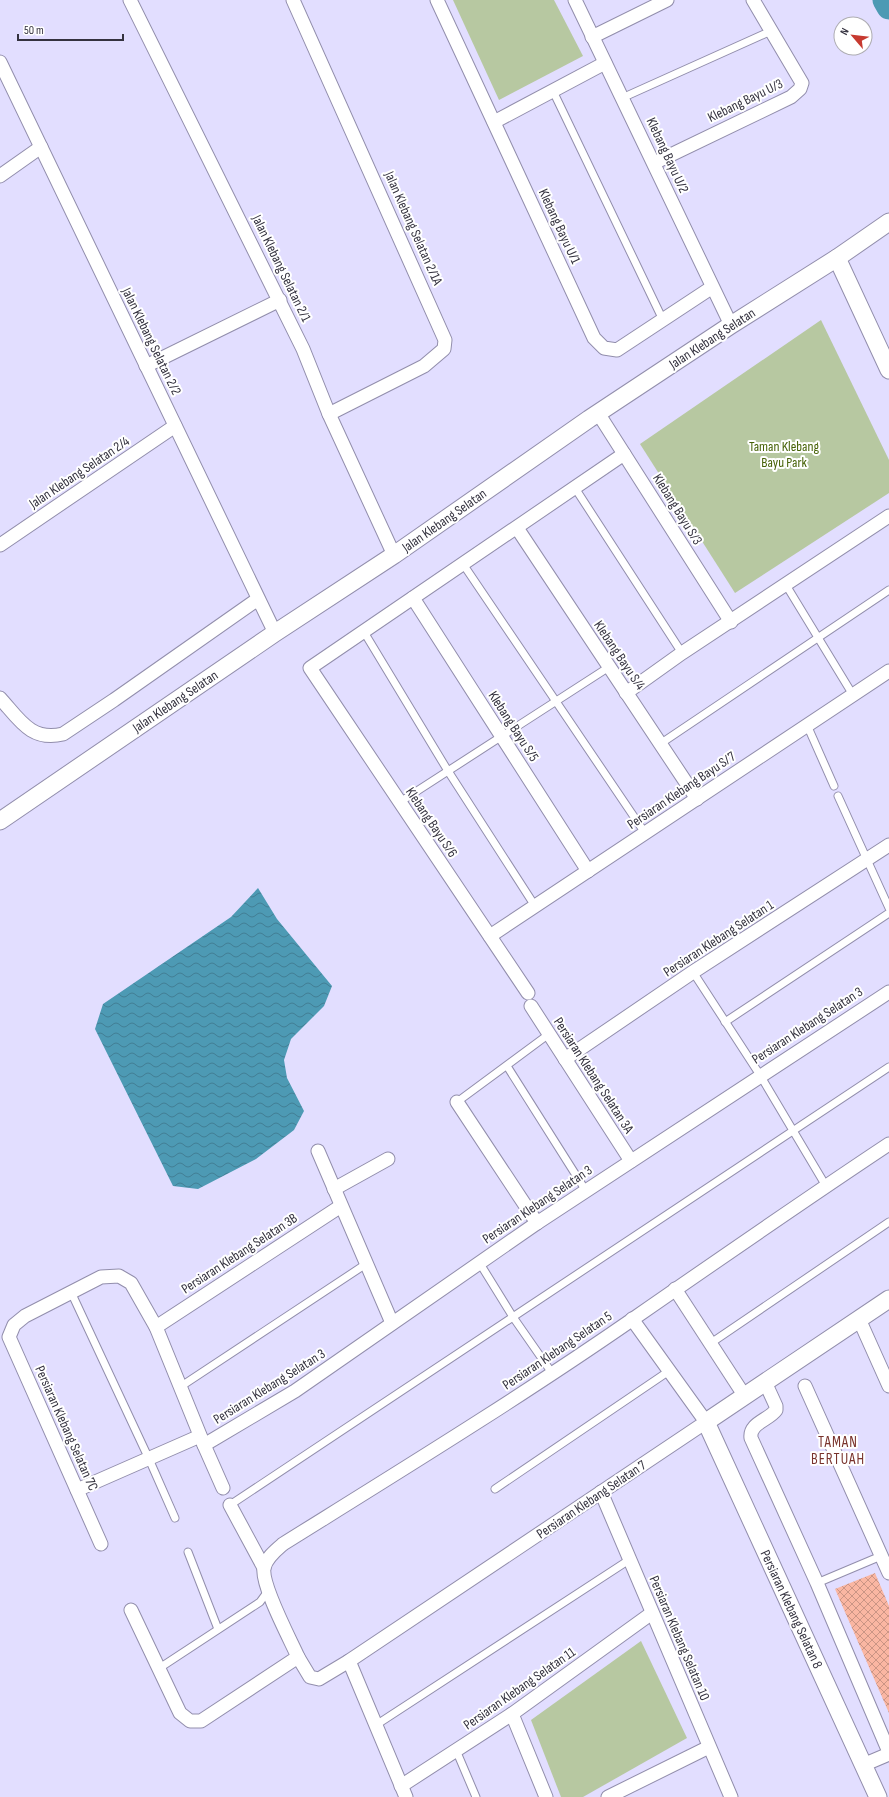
<svg xmlns="http://www.w3.org/2000/svg" width="889" height="1797" viewBox="0 0 889 1797" font-family="'Sofia Sans Condensed',sans-serif">
  <style>
    .green { fill: #b7c8a1 }
    .water { fill: url(#water-waves) }
    .lines { fill: none; stroke-linecap: round; stroke-linejoin: round }
    .river { stroke: #4d9ab4; stroke-width: 25 }
    .building { fill: url(#building-cross-hatch) }
    .service-casing { stroke: #928eac; stroke-width: 9 }
    .minor-casing { stroke: #928eac; stroke-width: 15 }
    .tertiary-casing { stroke: #928eac; stroke-width: 19 }
    .service { stroke: #fff; stroke-width: 7 }
    .minor { stroke: #fff; stroke-width: 13 }
    .tertiary { stroke: #fff; stroke-width: 17 }
    .labels { text-anchor: middle; stroke-width: 4; stroke-linejoin: round; paint-order: stroke }
    .street-label { font-size: 14px; fill: #34323f; stroke: #fff }
    .park-label { font-size: 14px; fill: #456105; stroke: #fff }
    .neighbourhood-label { font-size: 15px; letter-spacing: 1px; fill: #79332c; stroke: #fff }
  </style>
  <defs>
    <pattern id="water-waves" width="16" height="10" patternUnits="userSpaceOnUse"><rect width="16" height="10" fill="#4d9ab4"/><path d="M0 5q4-4 8 0t8 0" fill="none" stroke="#417e94"/></pattern>
    <pattern id="building-cross-hatch" width="8" height="8" patternUnits="userSpaceOnUse"><rect width="8" height="8" fill="#fab6a2"/><path d="M0 0l8 8M0 8l8-8" fill="none" stroke="#cb9585"/></pattern>
  </defs>
  <rect width="100%" height="100%" fill="#e2deff"/>
  <g class="green">
    <polygon points="453,0 554,0 583,56 499,100"/>
    <polygon points="821,320 889,460 889,493 735,593 640,444"/>
    <polygon points="641,1641 687,1738 583,1797 561,1797 531,1720"/>
  </g>
  <polygon class="water" points="258,888 277,919 332,986 324,1006 291,1039 284,1060 287,1078 304,1111 294,1130 256,1159 198,1189 173,1186 95,1029 103,1004 231,917"/>
  <g class="lines">
    <polyline class="river" points="885,0 889,7"/>
  </g>
  <polygon class="building" points="875,1573 889,1606 889,1713 835,1589"/>
  <g class="lines">
    <defs>
      <g id="service">
        <polyline points="553,91 663,320"/>
        <polyline points="622,98 771,31"/>
        <polyline points="575,488 682,653"/>
        <polyline points="463,564 645,833"/>
        <polyline points="786,585 853,695"/>
        <polyline points="364,632 448,771 535,906"/>
        <polyline points="807,725 834,786"/>
        <polyline points="660,744 889,590"/>
        <polyline points="838,796 889,908"/>
        <polyline points="400,802 609,667"/>
        <polyline points="693,972 760,1075 826,1186"/>
        <polyline points="725,1022 889,913"/>
        <polyline points="507,1066 586,1191"/>
        <polyline points="457,1102 549,1034"/>
        <polyline points="479,1262 513,1317 552,1373"/>
        <polyline points="71,1292 149,1459 175,1518"/>
        <polyline points="711,1343 889,1222"/>
        <polyline points="180,1387 366,1264"/>
        <polyline points="495,1489 669,1371"/>
        <polyline points="230,1505 889,1067"/>
        <polyline points="188,1552 218,1629"/>
        <polyline points="817,1583 881,1556"/>
        <polyline points="158,1669 260,1602 268,1591"/>
        <polyline points="376,1725 629,1560"/>
        <polyline points="456,1750 476,1797"/>
      </g>
      <g id="minor">
        <polyline points="130,0 303,349 329,414 394,555"/>
        <polyline points="293,0 445,340 444,349 424,366 329,414"/>
        <polyline points="437,0 594,338 604,348 617,350 711,288"/>
        <polyline points="575,0 731,325"/>
        <polyline points="592,37 667,0"/>
        <polyline points="0,62 275,633"/>
        <polyline points="494,122 605,63"/>
        <polyline points="654,163 791,97 800,89 802,83 753,0"/>
        <polyline points="0,176 41,147"/>
        <polyline points="146,366 280,300"/>
        <polyline points="598,413 731,622"/>
        <polyline points="517,528 697,799"/>
        <polyline points="0,545 175,426"/>
        <polyline points="413,598 588,871"/>
        <polyline points="626,693 682,653 889,516"/>
        <path d="M 0,698 C 19,719 31,742 63,734 L 114,700 L 258,599"/>
        <polyline points="490,936 889,671"/>
        <polyline points="528,993 310,668 624,454"/>
        <polyline points="531,1006 631,1161"/>
        <polyline points="565,1059 693,972 889,845"/>
        <polyline points="457,1102 537,1223"/>
        <polyline points="318,1151 392,1323"/>
        <polyline points="334,1189 388,1159"/>
        <polyline points="675,1289 744,1395"/>
        <polyline points="859,1319 889,1386"/>
        <polyline points="156,1327 341,1206"/>
        <path d="M 765,1382 L 776,1406 L 776,1410 C 769,1420 749,1423 751,1438 L 817,1583 L 889,1752"/>
        <polyline points="805,1386 889,1573"/>
        <polyline points="204,1445 295,1391 537,1223 889,992"/>
        <polyline points="77,1490 200,1436"/>
        <polyline points="601,1492 731,1797"/>
        <polyline points="230,1505 264,1568"/>
        <polyline points="101,1544 9,1337 14,1325 25,1316 101,1277 119,1276 131,1283 156,1327 204,1445 223,1488"/>
        <path d="M 131,1610 L 180,1713 L 190,1721 L 201,1721 L 298,1657 C 290,1639 261,1585 264,1568 C 266,1558 276,1550 283,1544 C 400,1471 519,1398 633,1319 C 718,1260 803,1201 889,1144"/>
        <polyline points="298,1657 310,1677 319,1679 349,1661 706,1422 632,1319"/>
        <polyline points="349,1661 406,1797"/>
        <polyline points="512,1714 546,1797"/>
        <polyline points="863,1765 889,1754"/>
        <polyline points="401,1786 512,1714 652,1613"/>
        <polyline points="608,1797 709,1747"/>
      </g>
      <g id="tertiary">
        <polyline points="837,258 889,370"/>
        <polyline points="0,821 275,633 394,555 589,419 731,325 837,258 889,222"/>
        <polyline points="878,1797 706,1422 889,1299"/>
      </g>
    </defs>
    <use href="#service" class="service-casing"/>
    <use href="#minor" class="minor-casing"/>
    <use href="#tertiary" class="tertiary-casing"/>
    <use href="#service" class="service"/>
    <use href="#minor" class="minor"/>
    <use href="#tertiary" class="tertiary"/>
  </g>
  <g class="labels">
    <g class="street-label">
      <text transform="translate(745 100) rotate(-26)" y="5">Klebang Bayu U/3</text>
      <text transform="translate(668 155) rotate(65)" y="5">Klebang Bayu U/2</text>
      <text transform="translate(560 226) rotate(65)" y="5">Klebang Bayu U/1</text>
      <text transform="translate(414 228) rotate(66)" y="5">Jalan Klebang Selatan 2/1A</text>
      <text transform="translate(282 268) rotate(64)" y="5">Jalan Klebang Selatan 2/1</text>
      <text transform="translate(712 338) rotate(-33)" y="5">Jalan Klebang Selatan</text>
      <text transform="translate(152 341) rotate(64)" y="5">Jalan Klebang Selatan 2/2</text>
      <text transform="translate(79 472) rotate(-34)" y="5">Jalan Klebang Selatan 2/4</text>
      <text transform="translate(678 509) rotate(58)" y="5">Klebang Bayu S/3</text>
      <text transform="translate(444 520) rotate(-35)" y="5">Jalan Klebang Selatan</text>
      <text transform="translate(620 655) rotate(56)" y="5">Klebang Bayu S/4</text>
      <text transform="translate(175 701) rotate(-34)" y="5">Jalan Klebang Selatan</text>
      <text transform="translate(514 726) rotate(57)" y="5">Klebang Bayu S/5</text>
      <text transform="translate(681 790) rotate(-34)" y="5">Persiaran Klebang Bayu S/7</text>
      <text transform="translate(432 822) rotate(56)" y="5">Klebang Bayu S/6</text>
      <text transform="translate(718 938) rotate(-33)" y="5">Persiaran Klebang Selatan 1</text>
      <text transform="translate(807 1025) rotate(-33)" y="5">Persiaran Klebang Selatan 3</text>
      <text transform="translate(594 1075) rotate(57)" y="5">Persiaran Klebang Selatan 3A</text>
      <text transform="translate(537 1204) rotate(-34)" y="5">Persiaran Klebang Selatan 3</text>
      <text transform="translate(239 1253) rotate(-33)" y="5">Persiaran Klebang Selatan 3B</text>
      <text transform="translate(557 1350) rotate(-34)" y="5">Persiaran Klebang Selatan 5</text>
      <text transform="translate(269 1386) rotate(-32)" y="5">Persiaran Klebang Selatan 3</text>
      <text transform="translate(67 1428) rotate(66)" y="5">Persiaran Klebang Selatan 7C</text>
      <text transform="translate(591 1499) rotate(-34)" y="5">Persiaran Klebang Selatan 7</text>
      <text transform="translate(792 1609) rotate(65)" y="5">Persiaran Klebang Selatan 8</text>
      <text transform="translate(680 1638) rotate(67)" y="5">Persiaran Klebang Selatan 10</text>
      <text transform="translate(519 1688) rotate(-35)" y="5">Persiaran Klebang Selatan 11</text>
    </g>
    <g class="park-label">
      <text x="784" y="451">Taman Klebang<tspan x="784" dy="16">Bayu Park</tspan></text>
    </g>
    <g class="neighbourhood-label">
      <text x="838" y="1447">TAMAN<tspan x="838" dy="17">BERTUAH</tspan></text>
    </g>
  </g>
  <g transform="translate(853 36) rotate(298)"><circle r="19" fill="#ffffff" stroke="#aeadb2"/>
  <path d="M0-3L7 15L0 10L-7 15Z" fill="#c73a30"/>
  <text y="-6" font-size="11" font-weight="bold" text-anchor="middle" fill="#34323f">N</text>
  </g>
  <path d="M18 34v6h105v-6" fill="none" stroke="#34323f" stroke-width="2"/>
  <text x="24" y="34" font-size="12" fill="#34323f" stroke="#ffffff" stroke-width="3" paint-order="stroke">50 m</text>
</svg>
